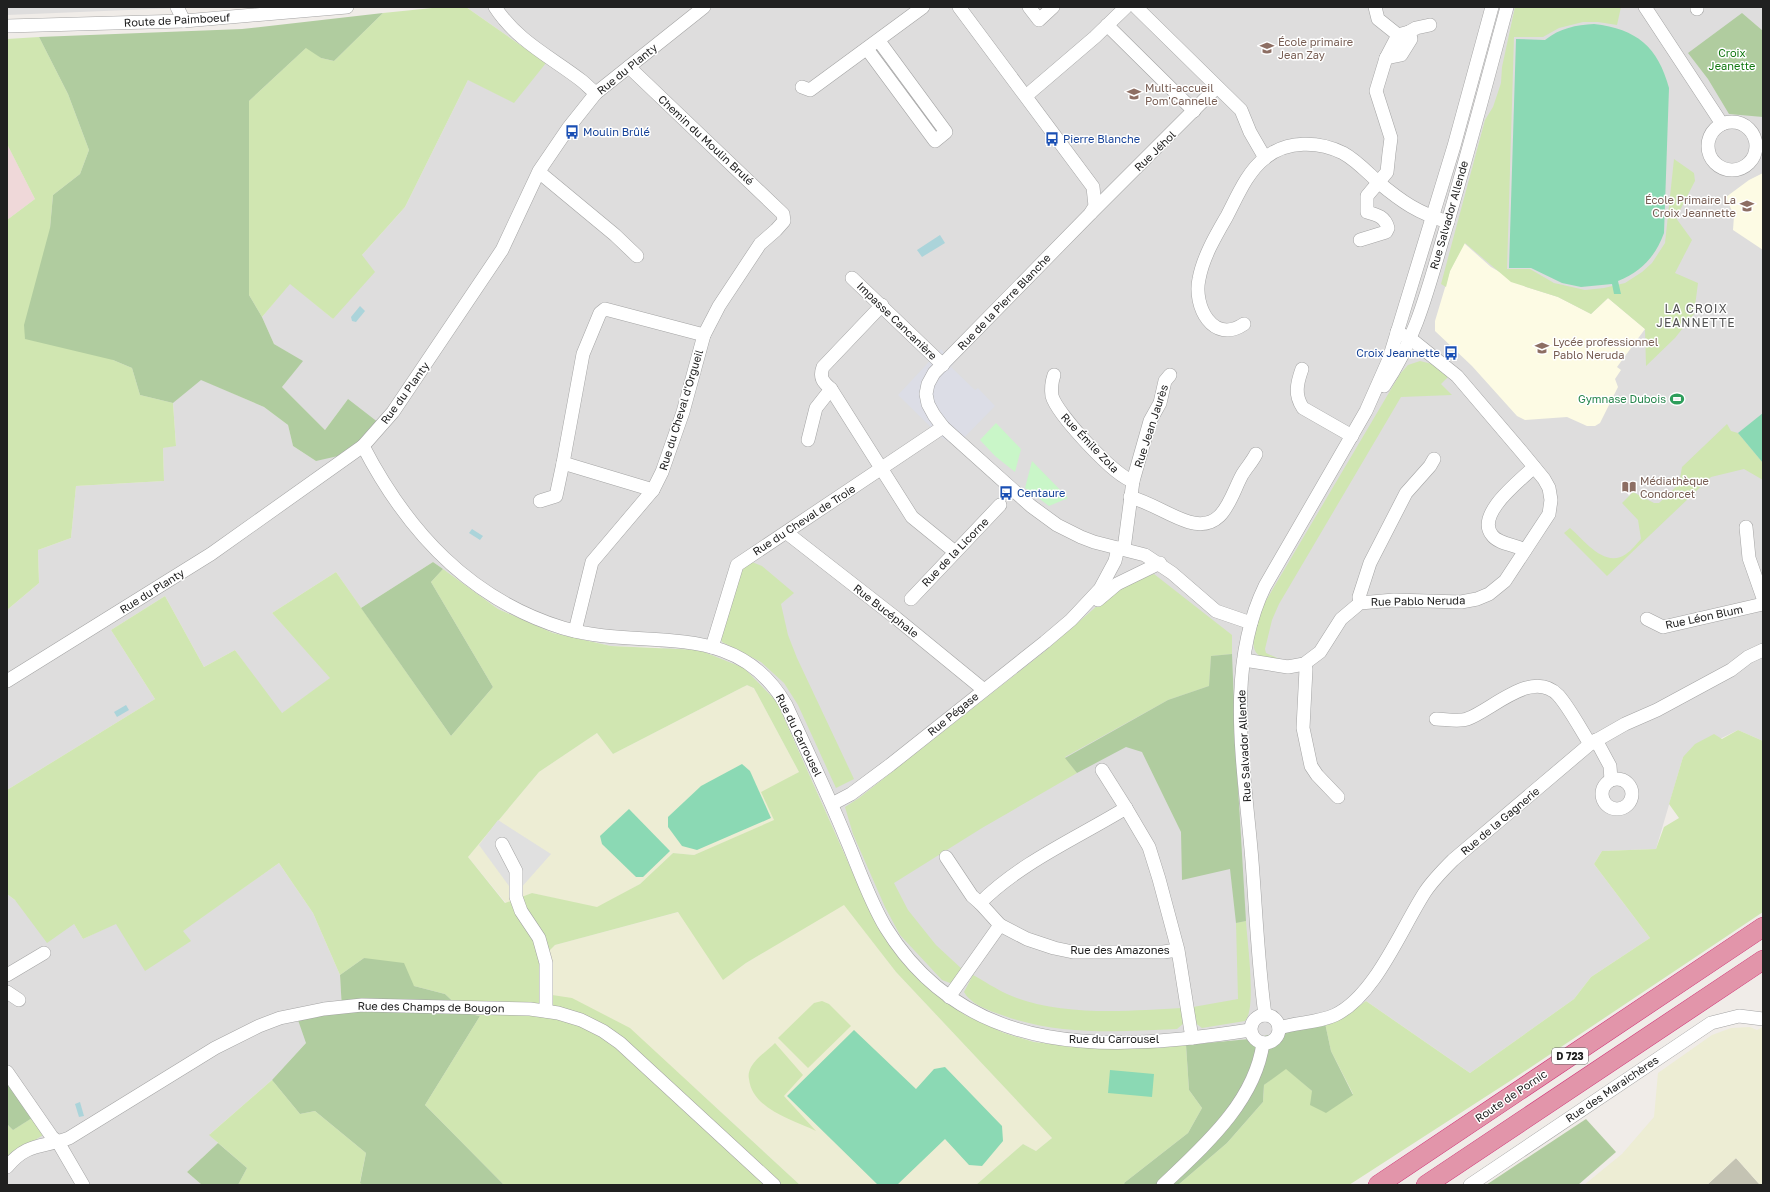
<svg xmlns="http://www.w3.org/2000/svg" width="1770" height="1192" viewBox="0 0 1770 1192" font-family="'Golos Text',sans-serif">
  <style>
    .residential { fill: #dedddd }
    .commercial { fill: #efd8d9 }
    .education { fill: #fdfbe4 }
    .construction { fill: #c4c3b3 }
    .farmland { fill: #ededd4 }
    .grass { fill: #d0e6b1; fill-rule: evenodd }
    .forest { fill: #b0cc9f }
    .park { fill: #c9f6c8 }
    .pitch { fill: #8bd9b4 }
    .parking { fill: #e0e0e0 }
    .plaza { fill: #dcdde6 }
    .water { fill: #abd4da }
    .lines { fill: none; stroke-linecap: round; stroke-linejoin: round }
    .minor-casing { stroke: #a4a4a4; stroke-width: 14 }
    .highway-casing { stroke: #d03377; stroke-width: 20 }
    .minor { stroke: #fff; stroke-width: 13 }
    .highway { stroke: #e295aa; stroke-width: 19 }
    .labels { text-anchor: middle; stroke-width: 3; stroke-linejoin: round; paint-order: stroke }
    .shield { fill: #fff; stroke: #636363; stroke-width: 1 }
    .shield-label { font-size: 10px; font-weight: bold; fill: #202020 }
    .street-label { font-size: 11px; fill: #202020; stroke: #fff }
    .education-label { font-size: 11px; fill: #785e54; stroke: #fff; text-anchor: start }
    .park-label { font-size: 11px; fill: #147913; stroke: #fff }
    .transit-label { font-size: 11px; fill: #164399; stroke: #fff; text-anchor: start }
    .leisure-label { font-size: 11px; fill: #27864d; stroke: #fff; text-anchor: end }
    .neighbourhood-label { font-size: 12px; letter-spacing: 1px; fill: #535353; stroke: #fff }
  </style>
  <rect width="100%" height="100%" fill="#f0ece8"/>
  <g class="residential">
    <polygon points="7,7 201,7 7,15"/>
    <polygon points="466,7 1763,7 1763,741 1738,730 1683,757 1656,849 1602,851 1594,864 1650,938 1591,977 1574,999 1470,1073 1366,1001 1340,1019 1288,1032 1249,1039 1158,1048 1085,1048 1034,1042 1004,1033 965,1015 918,979 891,944 860,889 777,702 659,647 611,646 553,633 498,609 433,562 361,608 336,572 272,613 331,678 281,714 235,650 204,667 165,596 111,630 155,699 7,790 7,610 39,583 38,550 71,538 76,486 164,481 163,448 176,445 173,403 200,379 264,407 288,425 293,446 316,461 348,399 325,430 282,387 302,361 274,344 262,317 290,283 333,319 362,255 405,207 468,80 546,63"/>
    <polygon points="279,863 313,913 340,975 342,1010 306,1043 272,1080 210,1134 218,1143 187,1172 202,1185 7,1185 7,1158 9,1155 7,1083 7,894 15,900 74,924 83,939 116,923 190,941 182,931"/>
  </g>
  <polygon class="commercial" points="7,144 35,199 7,220"/>
  <g class="education">
    <polygon points="1763,173 1763,250 1733,230 1734,216 1726,197 1749,180"/>
    <polygon points="1464,243 1491,267 1526,287 1558,297 1591,314 1608,298 1645,329 1617,367 1621,370 1615,379 1618,387 1600,423 1595,426 1587,426 1567,417 1525,420 1517,416 1472,366 1435,331 1435,321 1450,271"/>
  </g>
  <polygon class="construction" points="1736,1158 1760,1185 1707,1185"/>
  <g class="farmland">
    <polygon points="747,685 754,688 799,772 791,777 775,820 694,855 673,853 640,884 597,908 532,893 506,903 468,857 539,772 597,733 613,754"/>
    <polygon points="844,904 896,972 1052,1138 1036,1151 1023,1144 976,1185 800,1185 695,1088 539,993 541,959 555,945 679,912 724,979 746,963"/>
    <polygon points="1750,1027 1757,1030 1763,1027 1763,1185 1760,1185 1736,1158 1707,1185 1584,1185 1622,1154 1654,1117 1658,1073 1712,1035 1731,1028"/>
  </g>
  <g class="grass">
    <polygon points="442,7 466,7 546,63 514,103 468,80 405,207 362,255 375,272 333,319 290,284 262,317 249,295 249,101 307,47 321,58 334,61 383,13"/>
    <polygon points="1515,7 1621,7 1617,25 1598,22 1583,22 1559,28 1543,37 1514,37 1507,269 1530,269 1554,283 1585,290 1604,288 1625,283 1642,272 1652,263 1665,243 1674,159 1694,173 1695,181 1676,218 1692,240 1675,273 1698,283 1694,314 1675,338 1646,366 1645,329 1608,298 1591,314 1558,297 1511,282 1465,243 1450,271 1446,287 1441,284 1485,120 1493,107 1501,83 1502,67"/>
    <polygon points="39,37 68,94 89,150 80,174 53,195 50,228 113,360 132,368 140,395 173,403 176,446 163,448 164,481 76,486 71,538 38,550 39,583 7,610 7,220 35,199 7,144 7,39"/>
    <path d="M 1420,361 L 1436,365 L 1448,377 L 1441,384 L 1452,395 L 1401,397 L 1279,604 L 1272,620 L 1265,649 L 1266,653 L 1282,660 C 1275,659 1268,659 1262,657 C 1245,651 1258,621 1261,609 L 1400,374 L 1408,365 Z"/>
    <path d="M 1727,424 L 1731,431 L 1738,433 L 1763,463 L 1763,480 L 1744,469 L 1711,477 L 1607,576 L 1564,533 L 1570,528 C 1584,540 1605,569 1626,554 C 1632,550 1636,544 1641,539 L 1638,520 L 1622,503 L 1633,492 L 1654,503 L 1659,503 L 1679,484 L 1682,467 Z"/>
    <polygon points="752,562 762,566 794,593 781,604 788,635 797,658 854,779 836,788 798,705 784,683 761,662 722,642 720,637 742,567"/>
    <path d="M 443,569 L 498,609 L 553,633 L 611,646 L 699,650 L 744,668 L 777,702 L 860,889 L 891,944 L 918,979 L 965,1015 L 1004,1033 L 1034,1042 L 1085,1048 L 1158,1048 L 1186,1045 L 1189,1090 L 1202,1108 L 1188,1133 L 1124,1183 L 1125,1185 L 976,1185 L 1023,1144 L 1036,1151 L 1052,1138 L 896,972 L 844,905 L 746,963 L 723,980 L 678,912 L 555,945 L 541,959 L 539,993 L 572,998 L 630,1028 L 800,1185 L 504,1185 L 425,1105 L 480,1016 L 465,1013 L 445,994 L 414,986 L 364,958 L 340,975 L 313,913 L 279,863 L 183,931 L 191,941 L 145,971 L 116,924 L 83,939 L 74,924 L 47,943 L 15,900 L 7,894 L 7,790 L 155,699 L 111,630 L 165,596 L 204,667 L 235,650 L 282,713 L 330,678 L 272,613 L 336,572 L 451,736 L 493,687 L 431,582 ZM 747,685 L 754,688 L 799,772 L 761,792 L 774,820 L 694,855 L 673,853 L 640,884 L 597,907 L 532,893 L 505,903 L 468,857 L 539,772 L 597,733 L 613,754 Z"/>
    <polygon points="1154,574 1232,635 1232,654 1211,656 1209,686 1168,700 1065,757 1077,773 982,828 894,883 908,910 936,945 963,970 954,982 950,983 942,980 900,935 885,907 853,834 845,807 859,798 1044,652 1120,586"/>
    <polygon points="1738,730 1763,741 1763,912 1510,1081 1349,1185 1178,1185 1227,1143 1263,1102 1264,1085 1286,1068 1312,1091 1353,1094 1331,1051 1325,1023 1340,1019 1366,1001 1470,1073 1574,999 1591,977 1650,938 1594,864 1602,851 1656,849 1664,827 1679,818 1669,804 1683,757 1695,744 1714,734 1722,739"/>
    <path d="M 1246,921 C 1247,940 1257,1009 1245,1021 L 1202,1028 L 1194,1022 L 1193,1007 L 1238,999 L 1236,923 Z"/>
    <path d="M 973,975 C 984,981 996,989 1007,994 C 1058,1017 1128,1011 1182,1008 L 1184,1023 L 1177,1029 C 1115,1032 1056,1036 996,1013 C 985,1009 970,1003 964,992 Z"/>
    <polygon points="822,1001 829,1004 851,1026 808,1068 778,1038 814,1003"/>
    <path d="M 775,1043 L 803,1075 L 784,1096 L 816,1131 C 793,1120 752,1109 749,1079 C 748,1075 749,1071 751,1067 C 756,1058 767,1051 775,1043 Z"/>
    <polygon points="272,1080 300,1114 315,1111 366,1153 360,1182 363,1185 238,1185 247,1168 209,1135"/>
    <polygon points="32,1118 43,1135 7,1158 7,1124 13,1130"/>
  </g>
  <g class="forest">
    <polygon points="383,13 334,61 321,58 306,48 249,101 249,295 262,317 274,344 303,361 282,387 325,430 348,399 379,423 347,454 316,461 293,446 288,425 264,407 201,380 173,403 140,395 132,368 113,360 25,339 24,325 50,228 53,195 80,174 89,150 68,94 39,37 242,29"/>
    <polygon points="1742,13 1763,31 1763,117 1729,114 1708,79 1688,53"/>
    <polygon points="433,562 443,569 431,582 493,687 451,736 361,608"/>
    <polygon points="1232,654 1236,753 1246,921 1236,923 1230,869 1182,880 1181,832 1142,752 1126,747 1077,773 1065,758 1168,700 1209,686 1211,656"/>
    <polygon points="364,958 404,963 414,986 445,994 465,1013 480,1016 425,1105 504,1185 363,1185 360,1183 366,1153 315,1111 300,1114 272,1080 306,1043 298,1020 342,1010 340,975"/>
    <polygon points="1325,1023 1331,1051 1353,1095 1326,1113 1310,1105 1312,1091 1286,1069 1264,1085 1263,1102 1227,1143 1178,1185 1125,1185 1124,1183 1188,1133 1202,1108 1189,1090 1186,1045 1249,1039"/>
    <polygon points="7,1083 32,1118 13,1130 7,1124"/>
    <polygon points="1586,1119 1616,1152 1578,1185 1486,1185"/>
    <polygon points="218,1143 247,1168 238,1185 202,1185 187,1172"/>
  </g>
  <g class="park">
    <polygon points="996,423 1021,449 1015,472 995,456 980,440"/>
    <polygon points="1032,461 1068,498 1049,506 1025,488"/>
  </g>
  <g class="pitch">
    <path d="M 1594,24 C 1637,29 1658,47 1669,88 L 1664,233 C 1655,257 1642,271 1618,281 L 1621,294 L 1614,294 L 1612,284 L 1581,287 L 1562,283 L 1531,268 L 1509,268 L 1516,39 L 1545,40 C 1560,28 1576,25 1594,24 Z"/>
    <polygon points="1763,413 1763,463 1738,433"/>
    <polygon points="742,764 750,771 771,818 697,850 682,846 668,827 668,817 701,786"/>
    <polygon points="629,809 670,851 643,877 636,877 602,844 600,836"/>
    <polygon points="854,1030 916,1089 934,1069 945,1067 1002,1126 1003,1141 982,1166 969,1165 945,1139 897,1185 878,1185 787,1096"/>
    <polygon points="1110,1070 1154,1074 1152,1097 1108,1093"/>
  </g>
  <polygon class="parking" points="498,820 551,854 520,889 509,886 479,845"/>
  <polygon class="plaza" points="941,349 954,363 951,367 975,390 978,388 995,406 956,446 941,437 898,395"/>
  <g class="water">
    <polygon points="940,235 945,243 922,257 917,250"/>
    <polygon points="360,306 365,311 356,322 352,321 351,317"/>
    <polygon points="472,529 483,536 480,540 469,533"/>
    <polygon points="126,705 129,710 117,717 114,712"/>
    <polygon points="80,1102 84,1116 79,1117 75,1104"/>
  </g>
  <g class="lines">
    <defs>
      <g id="minor">
        <polyline points="177,7 184,21"/>
        <path d="M 495,7 C 517,41 551,57 582,81 C 587,85 591,90 596,93"/>
        <polyline points="959,7 1093,187 1095,206 1090,214 934,373 928,384 926,394 928,404 934,415 943,427 1031,506 1057,525 1081,537 1094,542 1145,555 1172,573 1216,611 1251,623"/>
        <polyline points="1029,7 1039,20 1053,7"/>
        <polyline points="1136,7 1241,110 1250,132 1265,158"/>
        <polyline points="1375,7 1378,19 1398,35"/>
        <polyline points="1645,7 1722,124"/>
        <polyline points="1697,7 1697,9"/>
        <polyline points="1107,25 1194,111"/>
        <polyline points="7,26 184,21 347,7"/>
        <polygon points="1409,32 1411,39 1401,55 1386,58 1398,35"/>
        <polyline points="1409,32 1416,28 1430,25"/>
        <polyline points="867,49 935,141 946,132 879,41"/>
        <polyline points="802,87 810,90 923,7"/>
        <polyline points="1026,96 1095,37 1126,7"/>
        <circle cx="1732" cy="146" r="24"/>
        <polyline points="539,172 615,235 637,256"/>
        <polyline points="1091,213 1217,87"/>
        <path d="M 1360,240 L 1386,232 L 1388,228 C 1385,217 1378,215 1367,212 L 1367,196 L 1387,172 L 1389,153 L 1391,138 L 1376,91 L 1386,58"/>
        <polyline points="852,278 943,365"/>
        <path d="M 882,305 L 823,367 C 819,378 823,382 831,389 L 912,517 L 955,552"/>
        <path d="M 1244,324 C 1213,345 1193,306 1199,279 C 1203,257 1216,235 1227,216 C 1237,197 1247,172 1265,158 C 1287,140 1319,141 1343,153 C 1356,160 1367,172 1378,182 C 1402,202 1418,213 1448,222"/>
        <path d="M 1302,369 C 1297,383 1294,395 1303,408 L 1352,436"/>
        <path d="M 1054,375 C 1052,381 1051,389 1052,396 C 1057,414 1115,477 1133,481"/>
        <path d="M 1384,386 C 1415,341 1428,289 1443,238 C 1466,161 1486,84 1507,7"/>
        <polyline points="808,440 816,408 831,389"/>
        <path d="M 363,446 C 407,531 469,599 563,628 C 644,652 735,616 786,705 C 806,749 827,792 845,836 C 858,866 869,900 886,928 C 968,1061 1115,1051 1250,1030"/>
        <polyline points="653,490 563,463 583,354 600,313 605,309 704,335"/>
        <path d="M 1130,497 C 1152,503 1169,516 1189,522 C 1224,532 1230,497 1242,475 C 1246,468 1252,462 1256,454"/>
        <polyline points="540,501 556,496 563,463"/>
        <polyline points="1746,527 1749,558 1763,598"/>
        <polyline points="787,533 896,618 984,690"/>
        <polyline points="1124,549 1133,481 1150,421 1160,403 1165,381 1170,375"/>
        <path d="M 1525,550 C 1516,545 1498,544 1492,535 C 1475,514 1521,480 1534,467"/>
        <polyline points="911,599 1000,505"/>
        <polyline points="1098,600 1117,584 1160,563"/>
        <polyline points="1360,603 1359,597 1370,563 1406,493 1430,466 1434,459"/>
        <polyline points="1647,619 1663,627 1763,604"/>
        <polyline points="575,631 592,562 653,490 662,472 683,412 704,335 719,306 760,244 776,230 784,221 783,214 629,67"/>
        <polyline points="712,647 737,565 943,427"/>
        <polyline points="1244,660 1288,667 1304,664 1320,652 1341,619 1360,603 1394,600 1461,602 1477,599 1489,594 1505,581 1549,514 1551,500 1549,488 1544,479 1521,451 1457,376 1411,339 1397,332"/>
        <polyline points="1304,664 1306,669 1303,728 1311,766 1317,775 1338,797"/>
        <polyline points="7,681 211,554 363,446 393,412 502,250 539,171 569,127 596,93 704,7"/>
        <path d="M 1436,719 C 1445,719 1459,722 1467,719 C 1491,711 1532,668 1558,695 C 1569,707 1581,730 1590,744"/>
        <polyline points="1596,740 1610,766 1611,780"/>
        <polyline points="1102,770 1126,808"/>
        <circle cx="1617" cy="794" r="15"/>
        <polyline points="832,804 851,794 890,765 1045,642 1071,620 1100,589 1115,561 1118,548"/>
        <polyline points="502,844 516,871 516,897 521,911 539,938 546,963 546,1011"/>
        <polyline points="946,857 972,896 980,903"/>
        <path d="M 1178,950 L 1163,952 L 1073,952 L 1054,948 L 1027,939 L 1000,925 L 980,903 C 1021,862 1077,838 1126,808 L 1149,847 L 1159,879 L 1178,950 L 1192,1038"/>
        <polyline points="7,975 44,953"/>
        <polyline points="7,992 19,1000"/>
        <polyline points="949,997 1000,925"/>
        <circle cx="1265" cy="1029" r="14"/>
        <path d="M 1265,1015 C 1258,964 1256,912 1252,861 C 1245,771 1224,670 1265,586 L 1366,411 L 1389,359 L 1454,146 L 1492,7"/>
        <path d="M 1279,1028 C 1297,1022 1318,1023 1335,1015 C 1375,996 1401,929 1425,892 C 1433,880 1443,870 1453,860 L 1590,744 L 1625,724 L 1657,710 L 1731,670 L 1748,657 L 1763,650"/>
        <polyline points="7,1072 52,1137 58,1142 83,1185"/>
        <path d="M 7,1167 C 27,1142 43,1148 69,1138 L 215,1048 L 259,1026 L 280,1018 L 324,1009 L 362,1005 L 530,1009 L 558,1013 L 581,1020 L 603,1031 L 620,1043 L 774,1185"/>
        <path d="M 1163,1185 C 1204,1146 1255,1102 1263,1043"/>
        <polyline points="1470,1185 1711,1023 1739,1016 1763,1019"/>
      </g>
      <g id="highway">
        <polyline points="1378,1185 1763,927"/>
        <polyline points="1426,1185 1763,960"/>
      </g>
    </defs>
    <use href="#minor" class="minor-casing"/>
    <use href="#highway" class="highway-casing"/>
    <use href="#minor" class="minor"/>
    <use href="#highway" class="highway"/>
  </g>
  <defs>
    <symbol id="school-bare" viewBox="-9 -9 18 18"><path d="M0-5L7-2L0 1L-7-2ZM-4 1L0 2.5L4 1V4Q0 6-4 4Z" fill="#8d6e63" stroke="#fff" stroke-width="2.5" paint-order="stroke"/></symbol>
    <symbol id="bus-bare" viewBox="-9 -9 18 18"><path d="M-5-6H5V4H4V6H2V4H-2V6H-4V4H-5ZM-3.5-4V0h7V-4ZM-3.5 1.2v1.5H-2V1.2ZM2 1.2v1.5H3.5V1.2Z" fill="#1a4fb4" stroke="#fff" stroke-width="2.5" paint-order="stroke"/></symbol>
    <symbol id="stadium-bare" viewBox="-9 -9 18 18"><path d="M0-5a6.5 5 0 1 0 0 10a6.5 5 0 1 0 0-10ZM-3.5-1.8h7v3.6h-7Z" fill="#2e9e5b" stroke="#fff" stroke-width="2.5" paint-order="stroke"/></symbol>
    <symbol id="library-bare" viewBox="-9 -9 18 18"><path d="M-6-4Q-3-5.5-.7-3.5V5Q-3 3-6 4ZM6-4Q3-5.5 .7-3.5V5Q3 3 6 4Z" fill="#8d6e63" stroke="#fff" stroke-width="2.5" paint-order="stroke"/></symbol>
  </defs>
  <g fill-rule="evenodd">
    <use href="#school-bare" x="1257" y="38" width="20" height="20"/>
    <use href="#school-bare" x="1124" y="84" width="20" height="20"/>
    <use href="#bus-bare" x="562" y="122" width="20" height="20"/>
    <use href="#bus-bare" x="1042" y="129" width="20" height="20"/>
    <use href="#school-bare" x="1737" y="196" width="20" height="20"/>
    <use href="#school-bare" x="1532" y="338" width="20" height="20"/>
    <use href="#bus-bare" x="1441" y="343" width="20" height="20"/>
    <use href="#stadium-bare" x="1667" y="389" width="20" height="20"/>
    <use href="#library-bare" x="1619" y="477" width="20" height="20"/>
    <use href="#bus-bare" x="996" y="483" width="20" height="20"/>
  </g>
  <g class="labels">
    <rect class="shield" x="1552" y="1048" width="36" height="16" rx="3"/>
    <g class="shield-label">
      <text x="1570" y="1060">D 723</text>
    </g>
    <g class="street-label">
      <text transform="translate(177 20) rotate(-3)" y="4">Route de Paimboeuf</text>
      <text transform="translate(627 69) rotate(-39)" y="4">Rue du Planty</text>
      <text transform="translate(706 140) rotate(43)" y="4">Chemin du Moulin Brulé</text>
      <text transform="translate(1155 151) rotate(-44)" y="4">Rue Jéhol</text>
      <text transform="translate(1449 215) rotate(-74)" y="4">Rue Salvador Allende</text>
      <text transform="translate(1004 302) rotate(-46)" y="4">Rue de la Pierre Blanche</text>
      <text transform="translate(897 321) rotate(44)" y="4">Impasse Cancanière</text>
      <text transform="translate(405 393) rotate(-54)" y="4">Rue du Planty</text>
      <text transform="translate(681 410) rotate(-73)" y="4">Rue du Cheval d'Orgueil</text>
      <text transform="translate(1151 426) rotate(-72)" y="4">Rue Jean Jaurès</text>
      <text transform="translate(1090 443) rotate(46)" y="4">Rue Émile Zola</text>
      <text transform="translate(804 520) rotate(-33)" y="4">Rue du Cheval de Troie</text>
      <text transform="translate(955 552) rotate(-46)" y="4">Rue de la Licorne</text>
      <text transform="translate(152 591) rotate(-32)" y="4">Rue du Planty</text>
      <text transform="translate(1418 601) rotate(-1)" y="4">Rue Pablo Neruda</text>
      <text transform="translate(886 611) rotate(38)" y="4">Rue Bucéphale</text>
      <text transform="translate(1704 617) rotate(-12)" y="4">Rue Léon Blum</text>
      <text transform="translate(953 714) rotate(-39)" y="4">Rue Pégase</text>
      <text transform="translate(799 735) rotate(64)" y="4">Rue du Carrousel</text>
      <text transform="translate(1244 746) rotate(-93)" y="4">Rue Salvador Allende</text>
      <text transform="translate(1500 821) rotate(-40)" y="4">Rue de la Gagnerie</text>
      <text x="1120" y="954">Rue des Amazones</text>
      <text transform="translate(431 1007) rotate(1)" y="4">Rue des Champs de Bougon</text>
      <text x="1114" y="1043">Rue du Carrousel</text>
      <text transform="translate(1612 1089) rotate(-34)" y="4">Rue des Maraichères</text>
      <text transform="translate(1511 1096) rotate(-34)" y="4">Route de Pornic</text>
    </g>
    <g class="education-label">
      <text x="1278" y="46">École primaire<tspan x="1278" dy="13">Jean Zay</tspan></text>
      <text x="1145" y="92">Multi-accueil<tspan x="1145" dy="13">Pom'Cannelle</tspan></text>
      <text x="1736" y="204" text-anchor="end">École Primaire La<tspan x="1736" dy="13">Croix Jeannette</tspan></text>
      <text x="1553" y="346">Lycée professionnel<tspan x="1553" dy="13">Pablo Neruda</tspan></text>
      <text x="1640" y="485">Médiathèque<tspan x="1640" dy="13">Condorcet</tspan></text>
    </g>
    <g class="park-label">
      <text x="1732" y="57">Croix<tspan x="1732" dy="13">Jeanette</tspan></text>
    </g>
    <g class="transit-label">
      <text x="583" y="136">Moulin Brûlé</text>
      <text x="1063" y="143">Pierre Blanche</text>
      <text x="1440" y="357" text-anchor="end">Croix Jeannette</text>
      <text x="1017" y="497">Centaure</text>
    </g>
    <g class="leisure-label">
      <text x="1666" y="403">Gymnase Dubois</text>
    </g>
    <g class="neighbourhood-label">
      <text x="1696" y="313">LA CROIX<tspan x="1696" dy="14">JEANNETTE</tspan></text>
    </g>
  </g>
  <rect width="1770" height="1192" fill="none" stroke="#202020" stroke-width="16"/>
</svg>
